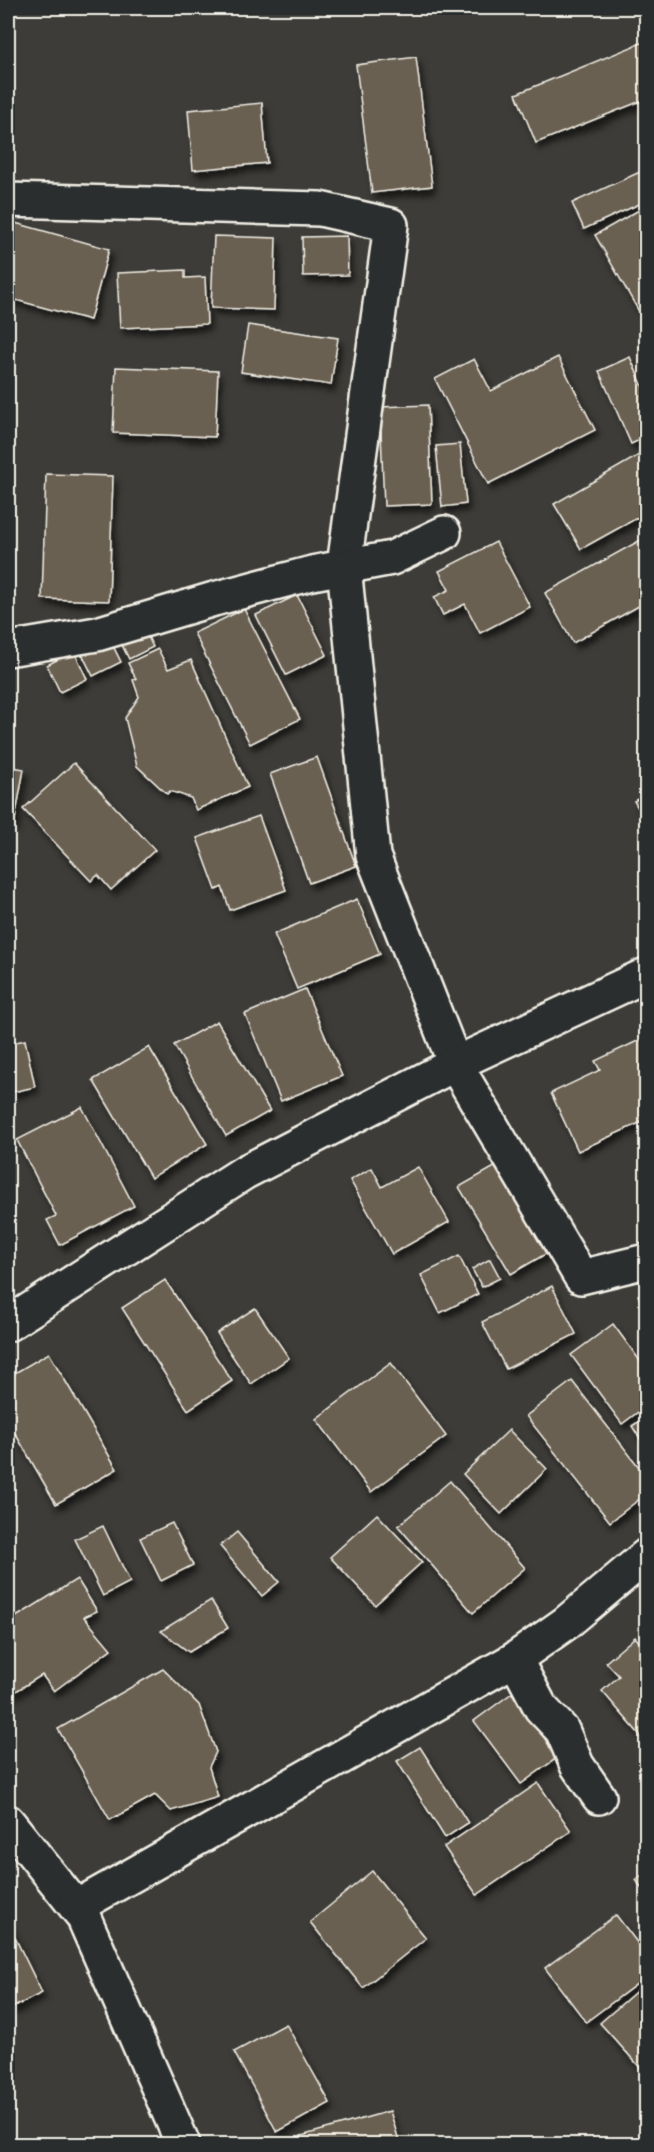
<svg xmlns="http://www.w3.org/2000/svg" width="654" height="2152" viewBox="0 0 654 2152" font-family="'Architects Daughter',sans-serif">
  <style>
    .building { fill: #6a6051; stroke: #f4f1e8; stroke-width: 1.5; filter: url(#shadow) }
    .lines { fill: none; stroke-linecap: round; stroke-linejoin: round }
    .minor-casing { stroke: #f4f1e8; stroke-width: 38 }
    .minor { stroke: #2a2d2e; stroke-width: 33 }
  </style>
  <defs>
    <filter id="shadow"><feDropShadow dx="3.5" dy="6" stdDeviation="3" flood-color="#0009"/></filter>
  </defs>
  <rect width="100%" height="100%" fill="#3d3c38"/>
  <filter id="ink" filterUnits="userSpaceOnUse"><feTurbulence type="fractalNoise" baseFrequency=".0167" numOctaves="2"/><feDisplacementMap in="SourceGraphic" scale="12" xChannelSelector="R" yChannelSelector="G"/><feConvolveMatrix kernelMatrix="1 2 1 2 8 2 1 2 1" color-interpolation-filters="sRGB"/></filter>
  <g filter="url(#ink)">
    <g class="building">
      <polygon points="646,41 646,99 536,143 516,94"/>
      <polygon points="416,57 432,186 372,193 356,65"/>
      <polygon points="262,103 267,163 193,170 188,110"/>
      <polygon points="642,171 646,180 646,201 584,229 572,203"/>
      <polygon points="646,206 646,312 641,315 595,235"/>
      <polygon points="8,221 109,249 90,320 8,298"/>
      <polygon points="214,236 276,238 274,310 211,308"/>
      <polygon points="347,236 348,275 303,276 302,237"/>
      <polygon points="185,270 185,278 205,277 207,324 120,328 117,273"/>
      <polygon points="248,325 338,338 331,385 241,372"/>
      <polygon points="558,357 595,430 488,484 435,379 474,359 491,391"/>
      <polygon points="630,357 646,394 646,437 631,444 599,371"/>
      <polygon points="116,367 218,371 215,437 113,433"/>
      <polygon points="428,405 432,504 384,506 380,407"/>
      <polygon points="460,444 466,504 442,507 436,446"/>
      <polygon points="646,451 646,513 581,549 554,504"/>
      <polygon points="46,474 113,476 109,601 42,599"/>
      <polygon points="646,537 646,602 573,643 545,593"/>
      <polygon points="496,542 530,607 480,633 465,604 443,615 434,597 449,590 439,571"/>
      <polygon points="297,595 327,655 286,675 256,615"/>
      <polygon points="244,609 300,719 250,744 194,633"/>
      <polygon points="143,627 153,647 129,659 119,639"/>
      <polygon points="108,636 121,662 93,676 80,650"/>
      <polygon points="158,649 168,669 191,660 248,787 196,810 191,798 170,791 167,794 137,766 125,718 139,697 133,680 136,679 128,663"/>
      <polygon points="74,651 87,679 60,692 47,665"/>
      <polygon points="317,757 356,866 309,883 270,774"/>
      <polygon points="74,763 155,850 111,890 98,875 91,881 23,809"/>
      <polygon points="8,766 24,769 14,825 8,824"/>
      <polygon points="646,794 646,821 634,801"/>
      <polygon points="259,816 286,890 230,910 222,887 216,890 197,838"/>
      <polygon points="357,899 380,954 297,989 274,934"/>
      <polygon points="305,989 342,1076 281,1101 245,1014"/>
      <polygon points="217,1021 270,1111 226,1136 174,1045"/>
      <polygon points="646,1037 646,1120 578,1151 551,1093 600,1070 595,1061"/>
      <polygon points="25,1040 35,1087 8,1093 8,1044"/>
      <polygon points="149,1047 207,1144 151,1178 93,1080"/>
      <polygon points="82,1107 134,1206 60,1245 47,1220 56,1216 17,1140"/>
      <polygon points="505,1161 556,1248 511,1274 459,1187"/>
      <polygon points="418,1167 449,1222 392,1254 350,1180 372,1168 382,1187"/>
      <polygon points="459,1256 478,1294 440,1313 421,1275"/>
      <polygon points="490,1259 500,1278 482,1287 472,1269"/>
      <polygon points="165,1280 232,1381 188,1410 122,1308"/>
      <polygon points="552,1286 576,1334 506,1369 482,1322"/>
      <polygon points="646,1291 646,1313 638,1295"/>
      <polygon points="255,1308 289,1358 251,1384 217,1333"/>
      <polygon points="613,1324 646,1369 646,1406 622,1424 571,1355"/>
      <polygon points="49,1353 117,1469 56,1504 8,1421 8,1377"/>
      <polygon points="391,1363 446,1436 371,1492 316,1419"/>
      <polygon points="572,1381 646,1476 646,1494 610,1522 526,1416"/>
      <polygon points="646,1417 646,1448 632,1426"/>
      <polygon points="509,1430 547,1469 501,1514 463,1474"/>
      <polygon points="450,1481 525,1568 473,1613 398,1526"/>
      <polygon points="377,1514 422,1562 375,1605 330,1557"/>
      <polygon points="172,1523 193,1565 161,1581 140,1538"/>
      <polygon points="103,1526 130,1582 103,1596 75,1539"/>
      <polygon points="237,1532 279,1582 262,1596 220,1546"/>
      <polygon points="77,1579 97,1611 84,1617 111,1649 54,1691 42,1675 13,1693 8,1683 8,1622"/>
      <polygon points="211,1600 228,1628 189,1652 161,1631"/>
      <polygon points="635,1637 646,1650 646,1742 602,1691 619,1676 606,1662"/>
      <polygon points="163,1669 199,1705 216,1752 209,1767 218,1797 171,1811 155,1795 110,1820 58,1729"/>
      <polygon points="512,1693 558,1757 521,1784 474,1721"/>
      <polygon points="420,1747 468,1823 445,1838 397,1761"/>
      <polygon points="538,1783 571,1831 477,1895 444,1847"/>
      <polygon points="372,1871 426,1938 363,1988 310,1922"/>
      <polygon points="646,1872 646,1895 636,1880"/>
      <polygon points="616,1915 646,1954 646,1977 586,2022 545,1968"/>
      <polygon points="8,1923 42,1993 8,2010"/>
      <polygon points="640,1988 646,1996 646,2074 600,2023"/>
      <polygon points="286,2024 330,2103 277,2132 234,2052"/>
      <polygon points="390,2111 400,2144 303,2144 301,2136"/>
    </g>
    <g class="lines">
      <defs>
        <g id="minor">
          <polyline points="8,200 320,209 391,225 344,566 373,856 455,1064 581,1277 646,1261"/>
          <polyline points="8,649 97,634 214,599 312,573 392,558 444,533"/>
          <polyline points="8,1324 245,1172 455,1064 646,975"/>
          <polyline points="515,1659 541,1708 562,1730 577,1765 599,1797"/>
          <polyline points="8,1822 83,1916 183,2144"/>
          <polyline points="76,1907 515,1659 566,1623 646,1556"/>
        </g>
      </defs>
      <use href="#minor" class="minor-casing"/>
      <use href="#minor" class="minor"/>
    </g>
  </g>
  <rect width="654" height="2152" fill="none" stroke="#2a2d2e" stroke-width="30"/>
  <rect x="15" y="15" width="624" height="2122" fill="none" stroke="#f4f1e8" stroke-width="2" filter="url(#ink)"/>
</svg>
